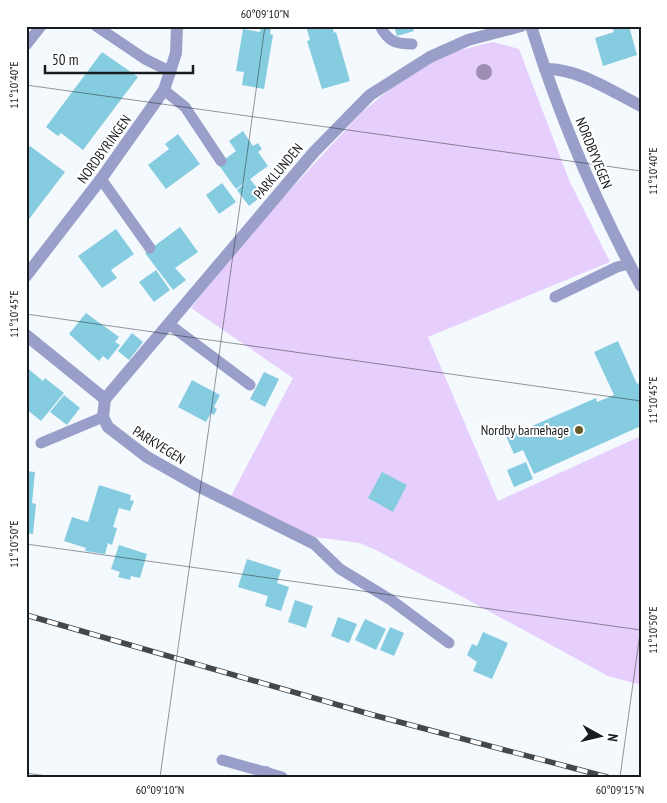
<svg xmlns="http://www.w3.org/2000/svg" width="667" height="803" viewBox="0 0 667 803" font-family="'PT Sans Narrow',sans-serif">
  <style>
    .green { fill: #e6cffc }
    .building { fill: #86cce0 }
    .lines { fill: none; stroke-linecap: round; stroke-linejoin: round }
    .service { stroke: #999fc9; stroke-width: 11 }
    .minor { stroke: #999fc9; stroke-width: 12 }
    .rail-casing { stroke: #44474b; stroke-width: 5.5 }
    .rail { stroke: #fff; stroke-width: 4; stroke-dasharray: 11; stroke-linecap: butt }
    .tree { fill: #9f8eb3 }
    .ticks { fill: none; stroke: #191c1f; stroke-width: 1; stroke-opacity: 0.45 }
    .poi-dot { fill: #665b28; stroke: #fff; stroke-width: 2 }
    .labels { text-anchor: middle; stroke-width: 4; stroke-linejoin: round; paint-order: stroke }
    .street-label { font-size: 14px; fill: #191c1f; stroke: #fff }
    .poi-label { font-size: 14px; fill: #191c1f; stroke: #fff; text-anchor: end }
    .neatline { fill: none; stroke: #191c1f; stroke-width: 2 }
    .ticks-label { font-size: 12px; text-anchor: middle; fill: #191c1f }
  </style>
  <rect width="100%" height="100%" fill="#f4f9fe"/>
  <polygon class="green" points="493,42 519,49 569,180 610,262 428,337 498,501 641,436 641,685 608,676 380,552 360,543 314,537 231,496 293,378 191,308 257,226 362,112 395,85 444,54"/>
  <g class="building">
    <polygon points="261,26 271,27 270,34 273,35 264,89 242,85 244,72 236,71 243,29 260,32"/>
    <polygon points="306,26 332,26 334,33 336,32 350,81 322,89 307,41 310,40"/>
    <polygon points="394,26 412,26 414,31 397,36"/>
    <polygon points="622,26 629,26 637,55 603,66 595,38 614,32 613,29"/>
    <polygon points="102,52 138,77 83,150 61,133 58,136 46,127"/>
    <polygon points="243,131 253,146 258,143 262,149 258,152 268,166 250,179 263,195 249,206 237,190 247,181 236,189 218,164 236,151 229,141"/>
    <polygon points="178,134 200,164 166,189 148,165 169,149 165,144"/>
    <polygon points="30,146 65,172 26,223 26,151"/>
    <polygon points="222,183 236,202 219,214 206,195"/>
    <polygon points="180,227 198,252 175,268 186,280 173,290 145,253"/>
    <polygon points="116,229 134,254 111,270 117,278 102,288 78,256"/>
    <polygon points="156,270 170,290 154,302 139,282"/>
    <polygon points="86,313 119,337 115,342 120,345 108,360 103,356 99,361 69,334"/>
    <polygon points="132,333 143,342 129,360 118,351"/>
    <polygon points="618,341 637,384 641,382 641,426 534,474 523,450 514,454 505,434 515,429 516,433 596,398 597,402 614,395 594,352"/>
    <polygon points="26,367 43,381 45,378 64,393 41,421 26,409"/>
    <polygon points="264,372 279,379 265,407 250,399"/>
    <polygon points="192,380 220,395 214,407 217,409 214,415 211,413 206,422 178,407"/>
    <polygon points="64,395 80,408 67,425 50,412"/>
    <polygon points="526,462 533,479 514,487 507,470"/>
    <polygon points="26,471 35,472 32,503 36,504 33,534 26,533"/>
    <polygon points="382,472 407,485 393,512 368,498"/>
    <polygon points="99,485 131,495 130,500 134,501 130,511 119,508 113,527 117,528 112,545 108,543 105,554 85,551 86,548 64,541 72,517 88,522"/>
    <polygon points="119,545 147,554 140,578 131,576 130,580 118,577 120,572 111,569"/>
    <polygon points="247,559 281,570 277,583 289,587 281,611 265,606 268,596 238,587"/>
    <polygon points="295,600 313,606 306,628 288,622"/>
    <polygon points="338,617 357,624 349,643 331,636"/>
    <polygon points="365,619 386,629 376,650 355,640"/>
    <polygon points="390,627 404,633 394,656 380,650"/>
    <polygon points="483,632 508,643 492,679 473,671 477,662 467,655 472,644 477,646"/>
  </g>
  <g class="lines">
    <g class="service">
      <polyline points="96,26 145,59 171,72"/>
      <path d="M 380,26 C 388,41 395,44 412,44"/>
      <polyline points="26,45 41,26"/>
      <polyline points="164,90 185,107 221,161"/>
      <polyline points="101,179 150,248"/>
      <polyline points="555,297 617,267 629,264"/>
      <polyline points="170,325 250,385"/>
      <polyline points="41,443 103,417"/>
      <polyline points="313,543 340,569 391,600 449,643"/>
      <polyline points="222,760 282,777"/>
    </g>
    <g class="minor">
      <path d="M 531,26 C 559,116 596,203 641,286"/>
      <path d="M 545,69 C 578,68 611,91 641,106"/>
      <polyline points="26,276 101,179 164,90 176,53 177,26"/>
      <polyline points="26,335 105,399"/>
      <polyline points="105,399 314,152 370,95 430,57 468,40 521,26"/>
      <polyline points="105,399 103,417 108,427 147,457 200,487 313,543"/>
      <polyline points="264,777 266,772"/>
    </g>
    <defs>
      <polyline id="rail" points="26,615 373,715 607,777"/>
    </defs>
    <use href="#rail" class="rail-casing"/>
    <use href="#rail" class="rail"/>
  </g>
  <circle class="tree" cx="484" cy="72" r="8"/>
  <path class="ticks" d="M 26,85 L 641,171M 26,314 L 641,401M 26,544 L 641,630M 26,773 L 54,777M 160,777 L 265,26M 620,777 L 641,626"/>
  <circle class="poi-dot" cx="579" cy="430" r="5"/>
  <g class="labels">
    <g class="street-label">
      <text transform="translate(104 149) rotate(-54)" y="5">NORDBYRINGEN</text>
      <text transform="translate(594 153) rotate(68)" y="5">NORDBYVEGEN</text>
      <text transform="translate(278 171) rotate(-50)" y="5">PARKLUNDEN</text>
      <text transform="translate(159 445) rotate(32)" y="5">PARKVEGEN</text>
    </g>
    <g class="poi-label">
      <text x="569" y="435">Nordby barnehage</text>
    </g>
  </g>
  <rect width="667" height="803" fill="none" stroke="#ffffff" stroke-width="55"/>
  <g transform="translate(600 736) rotate(98)" stroke="#ffffff" stroke-width="4" paint-order="stroke">
  <path d="M0-4L9 19L0 12L-9 19Z" fill="#191c1f"/>
  <text y="-8" font-size="14" font-weight="bold" text-anchor="middle" fill="#191c1f">N</text>
  </g>
  <path d="M45 65v8h148v-8" fill="none" stroke="#191c1f" stroke-width="2.5"/>
  <text x="52" y="65" font-size="15" fill="#191c1f" stroke="#ffffff" stroke-width="4" paint-order="stroke">50 m</text>
  <rect x="28" y="28" width="612" height="748" class="neatline"/>
  <g class="ticks-label">
    <text x="265" y="18">60°09'10"N</text>
    <text transform="translate(14 85) rotate(-90)" y="4">11°10'40"E</text>
    <text transform="translate(653 171) rotate(-90)" y="4">11°10'40"E</text>
    <text transform="translate(14 314) rotate(-90)" y="4">11°10'45"E</text>
    <text transform="translate(653 400) rotate(-90)" y="4">11°10'45"E</text>
    <text transform="translate(14 544) rotate(-90)" y="4">11°10'50"E</text>
    <text transform="translate(653 630) rotate(-90)" y="4">11°10'50"E</text>
    <text x="160" y="794">60°09'10"N</text>
    <text x="620" y="794">60°09'15"N</text>
  </g>
</svg>
